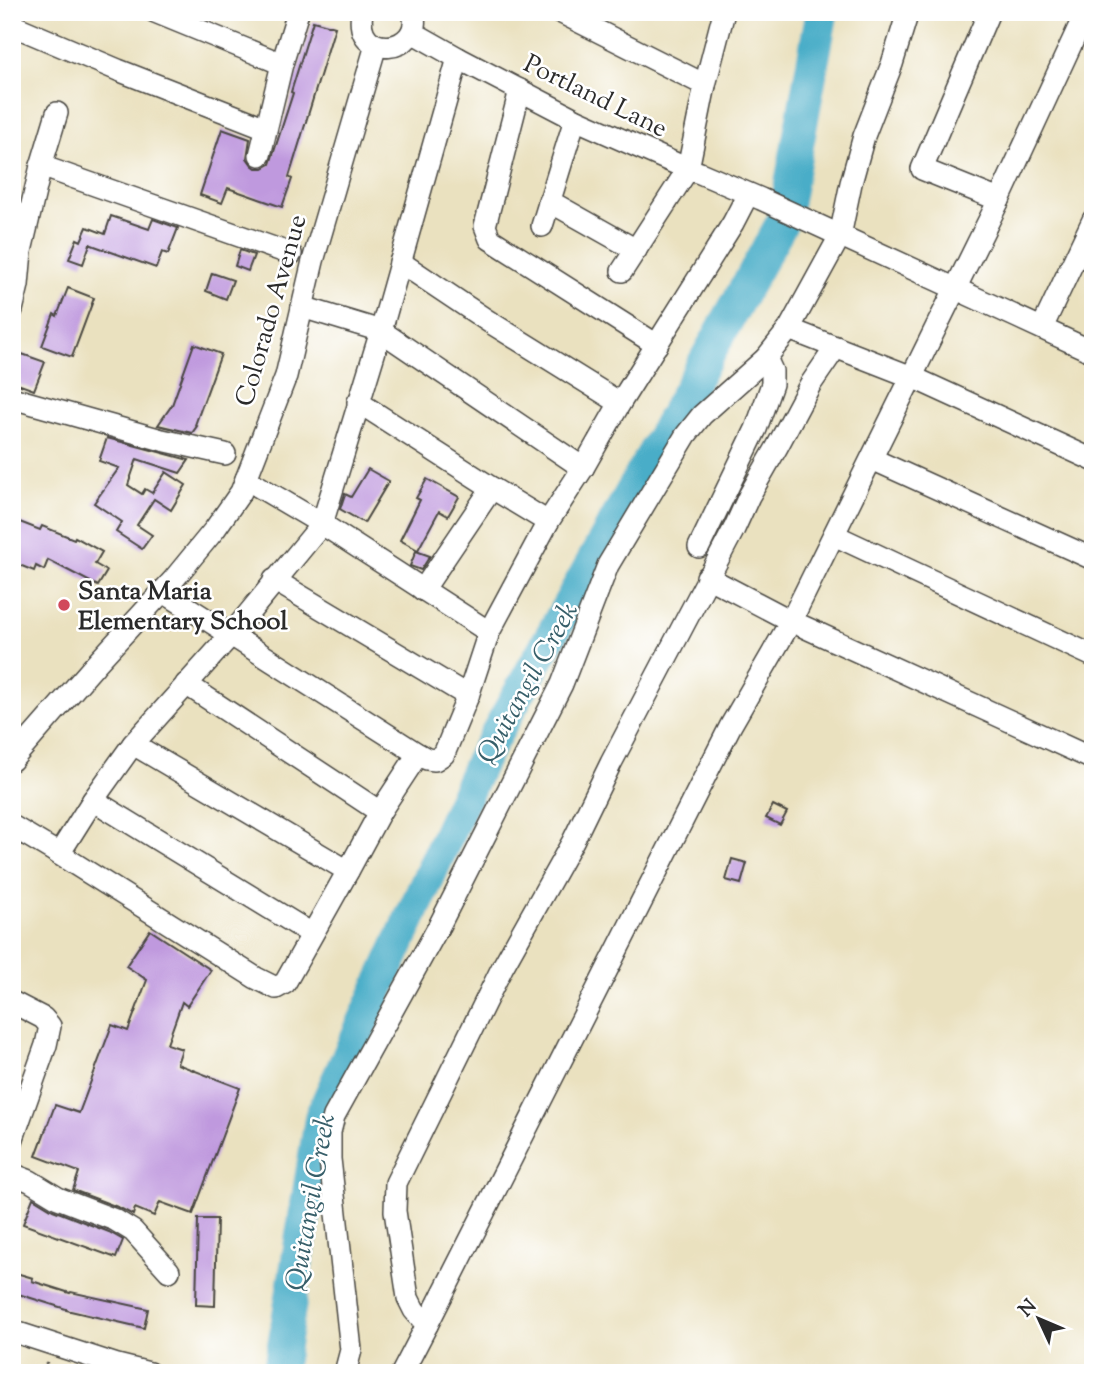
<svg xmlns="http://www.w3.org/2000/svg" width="1105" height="1385" viewBox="0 0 1105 1385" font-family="'Sorts Mill Goudy',serif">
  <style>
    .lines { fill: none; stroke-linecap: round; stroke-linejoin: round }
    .river { stroke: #49adc8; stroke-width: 33 }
    .building { fill: #bf99de }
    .minor-casing { stroke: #484641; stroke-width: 24 }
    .path { stroke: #484641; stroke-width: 3.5; stroke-dasharray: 2 5; stroke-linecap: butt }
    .minor { stroke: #fff; stroke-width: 21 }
    .poi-dot { fill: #d1495b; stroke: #fff; stroke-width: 2.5 }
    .labels { text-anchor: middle; stroke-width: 5; stroke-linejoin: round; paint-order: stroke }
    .street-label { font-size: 26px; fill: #2b2b2b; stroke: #fff }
    .poi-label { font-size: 26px; font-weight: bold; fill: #2b2b2b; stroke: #fff; text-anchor: start }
    .water-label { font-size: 28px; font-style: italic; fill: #375f6a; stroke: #fff }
  </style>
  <rect width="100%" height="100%" fill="#fff"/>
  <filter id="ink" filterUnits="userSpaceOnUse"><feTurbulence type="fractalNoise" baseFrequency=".0143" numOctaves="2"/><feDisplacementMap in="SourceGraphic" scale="14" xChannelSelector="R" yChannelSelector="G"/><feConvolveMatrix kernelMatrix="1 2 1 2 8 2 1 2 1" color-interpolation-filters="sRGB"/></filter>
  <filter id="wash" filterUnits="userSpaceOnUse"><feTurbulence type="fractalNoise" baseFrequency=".00686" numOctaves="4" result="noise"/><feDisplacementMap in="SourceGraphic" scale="28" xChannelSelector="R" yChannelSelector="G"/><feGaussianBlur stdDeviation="1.57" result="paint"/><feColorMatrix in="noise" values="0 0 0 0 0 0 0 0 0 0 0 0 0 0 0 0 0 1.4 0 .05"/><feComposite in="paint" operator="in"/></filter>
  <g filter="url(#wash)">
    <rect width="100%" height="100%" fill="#eae1bf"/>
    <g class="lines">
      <polyline class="river" points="279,1373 321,1116 482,759 784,219 822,12"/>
    </g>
    <g id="blocks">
      <g class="building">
        <polygon points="313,21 335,27 289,177 292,179 282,207 228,188 222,203 200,195 222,129 250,139 247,158 252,165 256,168 263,168 270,164 293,93 291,92"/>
        <polygon points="111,216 149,229 153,219 178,228 168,254 162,252 156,268 89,244 90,244 83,264 69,259 77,239 81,241 87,227 105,234"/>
        <polygon points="240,250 254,255 248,271 235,266"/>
        <polygon points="212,273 233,280 226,299 206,291"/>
        <polygon points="68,288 94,298 72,357 42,346 54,314 57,316"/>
        <polygon points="194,344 221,354 195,425 197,426 192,433 158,425 172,405"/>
        <polygon points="22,354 45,362 34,390 12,382"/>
        <polygon points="107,438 189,460 180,473 137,459 128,485 142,494 145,489 152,493 166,472 186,485 171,510 154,499 137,525 152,535 142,549 116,532 122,522 94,503 119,468 99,461"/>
        <polygon points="368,469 389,481 364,523 340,509 345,494 351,497"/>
        <polygon points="427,479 459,497 448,516 439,511 418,550 400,540 420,500 416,498"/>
        <polygon points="12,519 40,530 42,526 74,539 75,537 102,552 95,564 107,571 98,586 48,560 44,570 36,566 34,571 12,562"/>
        <polygon points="416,551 430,556 421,570 410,566"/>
        <polygon points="773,805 787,812 780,825 766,818"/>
        <polygon points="732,859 747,863 741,884 726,880"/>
        <polygon points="150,930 211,970 187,1006 182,1002 167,1044 182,1049 177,1064 240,1088 193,1214 160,1202 154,1216 135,1208 133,1215 120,1208 73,1190 79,1172 36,1156 55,1105 79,1113 112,1025 128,1031 147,980 126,966"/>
        <polygon points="33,1198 53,1210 109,1232 123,1240 116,1258 23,1224"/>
        <polygon points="198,1219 217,1219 215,1306 196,1305"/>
        <polygon points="16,1273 33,1278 32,1281 70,1293 71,1292 148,1309 144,1328 66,1310 66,1309 12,1292"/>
      </g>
    </g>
  </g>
  <g filter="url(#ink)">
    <use href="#blocks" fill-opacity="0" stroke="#484641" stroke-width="2"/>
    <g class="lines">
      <defs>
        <g id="minor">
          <polyline points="155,12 282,64"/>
          <path d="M 362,12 C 353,63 425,53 413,12"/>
          <polyline points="560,12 705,85"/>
          <polyline points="989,12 922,169 999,200"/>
          <polyline points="12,25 118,70 266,128"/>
          <polyline points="412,32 458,58 575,119 688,169 700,173 761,199 1093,352"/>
          <polyline points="520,90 485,226 490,239 657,345"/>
          <polyline points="260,155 282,64 298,12"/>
          <polyline points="41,166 291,254"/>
          <polyline points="549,201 636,250"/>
          <polyline points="542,226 575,119"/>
          <polyline points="400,262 488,321 620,403"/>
          <polyline points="622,271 688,169 705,85 724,12"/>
          <polyline points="302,307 381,331 583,468"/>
          <polyline points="12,310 18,285 21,251 41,166 57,113"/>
          <polyline points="1042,328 1093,220"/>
          <polyline points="789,329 912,377 1093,460"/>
          <polyline points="12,398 162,440 225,454"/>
          <polyline points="358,402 492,488 548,522"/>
          <polyline points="872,459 1093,559"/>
          <polyline points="246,479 322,524 489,632"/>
          <polyline points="834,535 1093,656"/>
          <polyline points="699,547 756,429 772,384 772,371 766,358"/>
          <polyline points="707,577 791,621 1093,759"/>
          <polyline points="274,580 468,696"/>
          <polyline points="423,590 492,488"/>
          <polyline points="162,591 418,754 427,759 435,760 444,754 468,696 489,632 548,522 583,468 620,403 733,223 748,194"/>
          <polyline points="186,684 380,812"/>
          <polyline points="133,744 348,871"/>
          <polyline points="12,760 95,665 174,579 215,529 241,492 286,376 313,261 376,45"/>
          <polyline points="93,800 312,934"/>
          <polyline points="12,826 59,854 256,978 276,988 285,983 348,871 380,812 418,754"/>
          <polyline points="59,854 93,800 133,744 230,636 322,524 381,331 458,58"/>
          <polyline points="12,1002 43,1018 50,1026 46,1045 12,1141"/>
          <polyline points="12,1174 30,1181 58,1198 115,1220 133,1231 169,1271"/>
          <polyline points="427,1325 731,725 791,621 999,200 1086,12"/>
          <polyline points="12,1331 117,1365 149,1373"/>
          <polyline points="345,1373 351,1350 330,1159 330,1132 334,1116 439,926 562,684 608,565 686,435 702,415 766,358 789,329 840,236 851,183 864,136 892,64 908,12"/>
          <polyline points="402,1373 427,1325 414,1310 408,1298 395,1211 396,1183 502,968 573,841 611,763 734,529 749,496 777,447 810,385 836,347"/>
        </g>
      </defs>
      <use href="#minor" class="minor-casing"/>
      <polyline class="path" points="46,1362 51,1373"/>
      <use href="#minor" class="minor"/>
    </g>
  </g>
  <circle class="poi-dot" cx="64" cy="605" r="7"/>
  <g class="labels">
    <g class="street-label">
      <text transform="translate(596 95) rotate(26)" y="9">Portland Lane</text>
      <text transform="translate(270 310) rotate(-74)" y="9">Colorado Avenue</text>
    </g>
    <g class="poi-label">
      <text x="78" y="599">Santa Maria<tspan x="78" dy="30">Elementary School</tspan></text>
    </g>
    <g class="water-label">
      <text transform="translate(526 682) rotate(-61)" y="10">Quitangil Creek</text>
      <text transform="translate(309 1202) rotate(-80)" y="10">Quitangil Creek</text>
    </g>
  </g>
  <rect width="1105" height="1385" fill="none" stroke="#fff" stroke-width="42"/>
  <g transform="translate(1039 1319) rotate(314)" stroke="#ffffff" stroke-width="5" paint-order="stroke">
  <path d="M0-5L12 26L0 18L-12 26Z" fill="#2b2b2b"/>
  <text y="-10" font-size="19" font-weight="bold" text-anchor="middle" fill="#2b2b2b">N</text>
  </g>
</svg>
